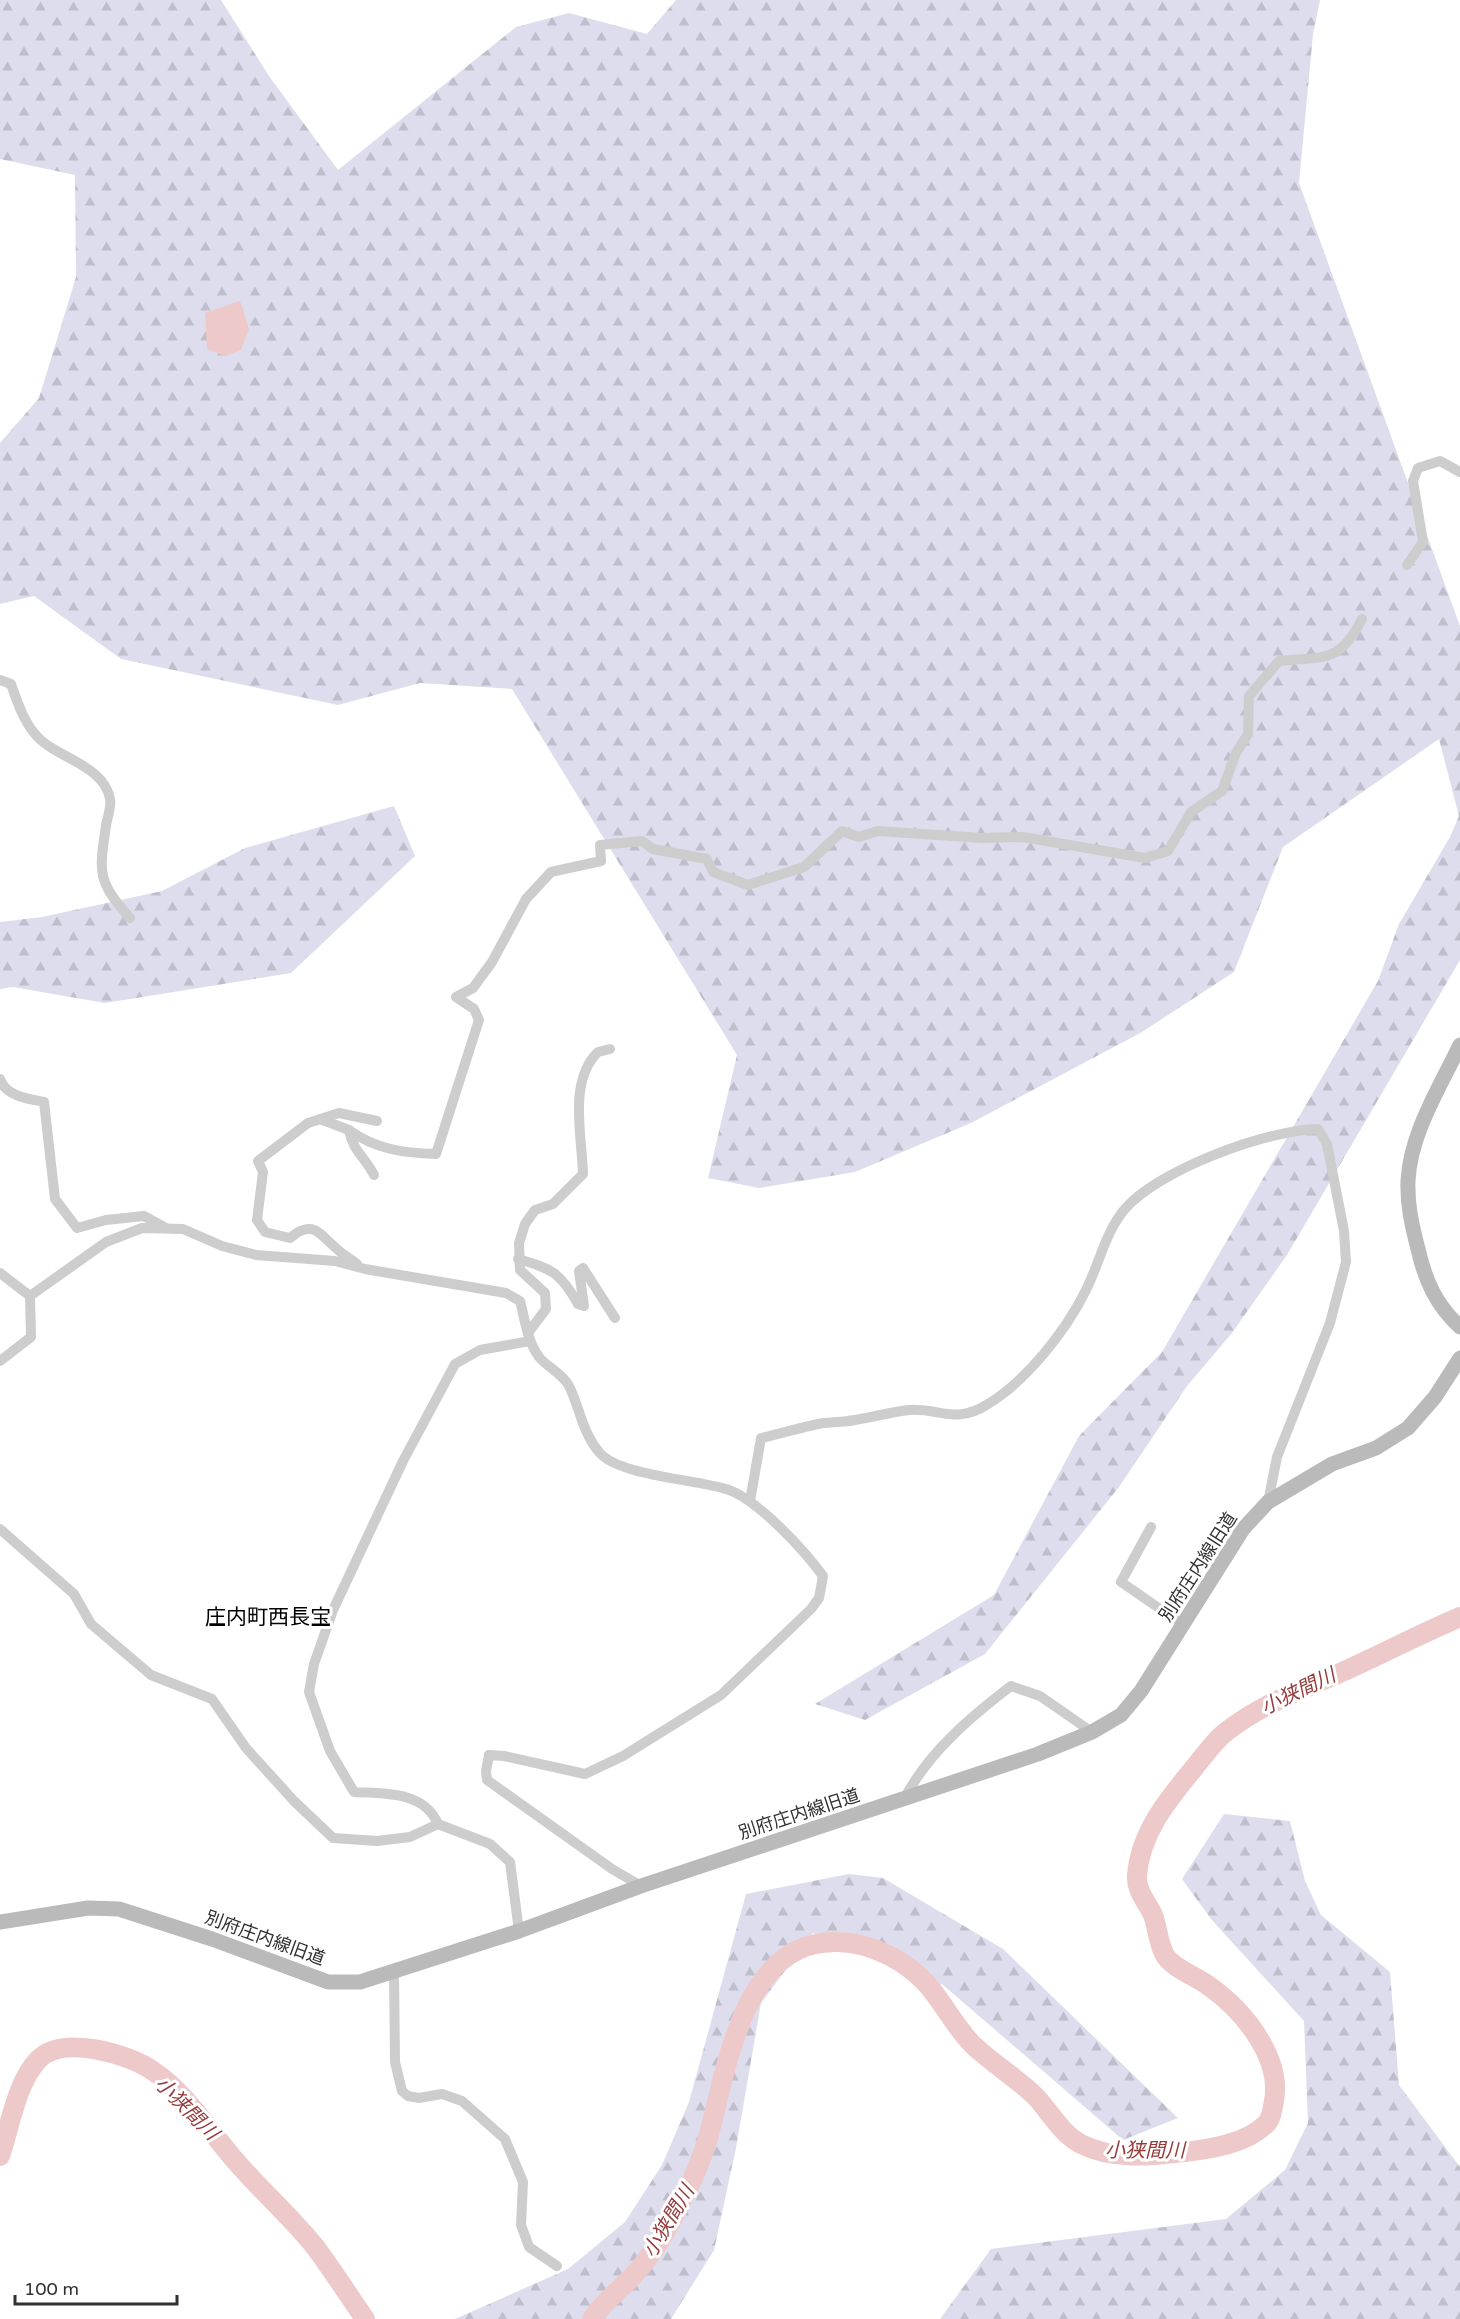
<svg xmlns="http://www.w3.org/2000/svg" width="1460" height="2319" viewBox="0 0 1460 2319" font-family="'Varela Round','Noto Sans JP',sans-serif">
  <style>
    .forest { fill: url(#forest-firs) }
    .water { fill: #eec9c9 }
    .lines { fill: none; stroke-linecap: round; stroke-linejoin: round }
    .river { stroke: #eec9c9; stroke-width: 20 }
    .street { stroke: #cdcdcd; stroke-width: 10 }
    .secondary { stroke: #bababa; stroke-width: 15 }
    .labels { text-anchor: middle; stroke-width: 6; stroke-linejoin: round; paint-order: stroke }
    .street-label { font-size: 18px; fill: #303030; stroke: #fff }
    .water-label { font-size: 20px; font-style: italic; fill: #963a3a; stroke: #fff }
    .quarter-label { font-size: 21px; fill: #000; stroke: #fff }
  </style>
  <defs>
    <pattern id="forest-firs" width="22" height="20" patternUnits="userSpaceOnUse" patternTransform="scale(1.5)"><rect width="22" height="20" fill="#dedded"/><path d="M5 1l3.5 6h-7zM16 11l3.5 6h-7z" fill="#bfbecc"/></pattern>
  </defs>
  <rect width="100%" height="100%" fill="#fff"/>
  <g class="forest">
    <polygon points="0,0 221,0 269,76 338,170 516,27 569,13 647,34 676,0 1320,0 1313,34 1299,183 1460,626 1460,960 1287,1255 1232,1333 1187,1386 1119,1487 985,1654 865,1720 815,1704 994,1595 1079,1436 1162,1352 1378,981 1399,924 1450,837 1459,816 1439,739 1283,847 1234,972 1142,1032 971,1123 855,1172 759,1188 708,1178 737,1055 512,689 420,683 338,705 121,659 34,596 0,604 0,443 39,398 76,277 75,175 0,159"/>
    <polygon points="394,806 415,856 291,973 105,1003 13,987 0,989 0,922 42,917 162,891 245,848"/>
    <polygon points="1224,1814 1290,1821 1305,1881 1321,1915 1390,1972 1399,2085 1460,2167 1460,2319 940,2319 991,2249 1226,2219 1285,2170 1308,2123 1304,2021 1211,1919 1182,1879"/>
    <polygon points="849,1874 883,1878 1003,1949 1178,2118 1123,2140 943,1985 813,1933 761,2003 736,2148 714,2250 671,2319 455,2319 568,2269 625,2222 662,2165 689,2102 746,1894"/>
  </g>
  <polygon class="water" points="240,301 249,329 241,350 225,356 207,349 205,313"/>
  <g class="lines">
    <g class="river">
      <path d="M 0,2156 C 10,2127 16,2083 38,2060 C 62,2034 129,2054 153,2071 C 185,2092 208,2129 233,2158 C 259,2189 291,2216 316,2248 C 333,2271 349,2296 365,2319"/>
      <path d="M 592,2319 C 604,2301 620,2290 634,2275 C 652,2255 669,2227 681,2202 C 692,2182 701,2161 708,2138 C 725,2077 740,1959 816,1944 C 856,1936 898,1954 926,1983 C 943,2002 955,2027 973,2045 C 992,2063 1015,2077 1034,2095 C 1050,2111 1060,2133 1081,2144 C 1112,2160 1151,2156 1184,2152 C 1210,2149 1245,2144 1265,2125 C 1272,2119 1272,2110 1274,2101 C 1282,2057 1243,2010 1209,1986 C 1196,1976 1176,1970 1166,1957 C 1158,1945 1158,1928 1153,1915 C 1147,1902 1136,1891 1137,1876 C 1140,1831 1171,1796 1198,1763 C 1207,1752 1215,1740 1227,1731 C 1265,1702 1300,1691 1342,1672 C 1382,1654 1420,1634 1460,1617"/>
    </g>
    <g class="street">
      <polyline points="1407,565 1423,542 1413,481 1418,468 1440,461 1460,472"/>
      <path d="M 0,680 L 11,684 C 17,701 23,720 35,734 C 54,758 104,764 110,799 C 112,806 107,818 106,826 C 99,873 97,881 130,918"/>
      <path d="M 0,1079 C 5,1096 29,1099 44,1102 L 55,1199 L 77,1228 L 106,1220 L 144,1216 L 164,1227"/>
      <path d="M 320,1119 L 349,1130 C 353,1151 364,1156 374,1175"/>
      <path d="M 349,1130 C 375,1149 403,1153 436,1154 L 479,1020 L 474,1009 L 456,997 L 473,988 L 492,962 L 526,899 L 551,872 L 601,861 L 600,845 L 642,841 L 653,849 L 707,859 L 713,872 L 748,885 L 804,867 L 842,831 L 859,837 L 878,831 L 982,838 L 1023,837 L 1145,858 L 1168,851 L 1191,812 L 1222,791 L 1236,753 L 1248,734 L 1249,696 L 1279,661 C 1325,656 1339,664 1362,619"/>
      <path d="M 518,1259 C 552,1269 560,1272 578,1304 L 584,1306 L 579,1271 L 583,1268 L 615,1318"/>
      <path d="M 357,1264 C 351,1259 343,1255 337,1249 C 320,1235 313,1218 290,1238 L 265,1232 L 257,1220 L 263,1172 L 258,1161 L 308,1123 L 339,1113 L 377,1121"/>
      <polyline points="0,1273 30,1296"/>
      <path d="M 30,1296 L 106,1242 L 142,1228 L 183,1229 L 222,1246 L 256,1255 L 335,1261 L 365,1269 L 506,1293 L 520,1301 C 525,1320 527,1340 539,1357 C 547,1367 563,1374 569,1386 C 580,1408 582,1432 599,1452 C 618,1476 697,1479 729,1490 C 759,1501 804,1550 823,1576 L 819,1598 L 811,1609 L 721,1695 L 623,1756 L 585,1774 L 504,1756 L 489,1755 L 486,1771 L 487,1780 L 612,1869 L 641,1886"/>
      <path d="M 528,1333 L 546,1309 L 545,1293 L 520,1270 L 519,1243 L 525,1224 L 535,1210 L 553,1204 L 583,1174 C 582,1136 568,1081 598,1052 L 610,1049"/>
      <polyline points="0,1361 31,1337 30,1296"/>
      <path d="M 750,1501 L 761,1438 C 782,1433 803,1427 823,1423 C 834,1422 845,1422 855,1420 C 873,1417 891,1412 909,1410 C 941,1408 955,1425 988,1404 C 1026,1381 1065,1332 1085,1292 C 1099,1265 1105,1233 1124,1210 C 1157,1170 1267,1130 1318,1129 L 1327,1144 L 1344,1231 L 1346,1262 L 1330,1323 L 1277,1457 L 1268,1502"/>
      <polyline points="1151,1527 1121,1582 1182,1624"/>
      <polyline points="0,1529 74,1594 91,1624 151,1675 212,1699 246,1748 294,1801 333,1838 377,1841 410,1837 438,1824"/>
      <path d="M 903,1801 C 927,1754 969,1718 1011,1686 L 1040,1696 L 1092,1732"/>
      <path d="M 519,1931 L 510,1862 L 490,1844 L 438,1824 C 424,1791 386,1794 354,1792 L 330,1751 L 309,1692 L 314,1664 L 333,1610 L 403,1461 L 455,1364 L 480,1350 L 530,1341"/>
      <polyline points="394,1972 395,2062 402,2091 408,2096 419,2098 442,2094 462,2101 505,2139 523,2182 521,2225 529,2247 557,2266"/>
    </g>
    <g class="secondary">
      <path d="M 1460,1045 C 1440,1087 1410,1134 1408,1181 C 1407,1204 1412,1226 1418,1249 C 1425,1280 1436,1305 1460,1327"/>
      <polyline points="0,1922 88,1908 119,1909 212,1939 328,1982 360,1982 519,1931 641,1886 1038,1754 1092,1732 1121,1715 1141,1691 1243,1529 1268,1502 1332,1464 1376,1448 1408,1428 1435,1397 1460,1358"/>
    </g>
  </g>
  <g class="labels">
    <g class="street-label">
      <text transform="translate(1198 1567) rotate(-57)" y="6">別府庄内線旧道</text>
      <text transform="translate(799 1814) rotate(-18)" y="6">別府庄内線旧道</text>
      <text transform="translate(265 1938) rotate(20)" y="6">別府庄内線旧道</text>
    </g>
    <g class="water-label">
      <text transform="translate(1298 1691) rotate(-26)" y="7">小狭間川</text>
      <text transform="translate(187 2108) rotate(45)" y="7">小狭間川</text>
      <text x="1145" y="2157">小狭間川</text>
      <text transform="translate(668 2221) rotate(-59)" y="7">小狭間川</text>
    </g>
    <g class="quarter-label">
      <text x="268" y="1624">庄内町西長宝</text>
    </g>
  </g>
  <path d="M15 2295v9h162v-9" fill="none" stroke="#303030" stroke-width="3"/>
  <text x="24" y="2295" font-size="18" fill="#303030" stroke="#ffffff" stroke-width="4.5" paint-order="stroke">100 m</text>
</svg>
